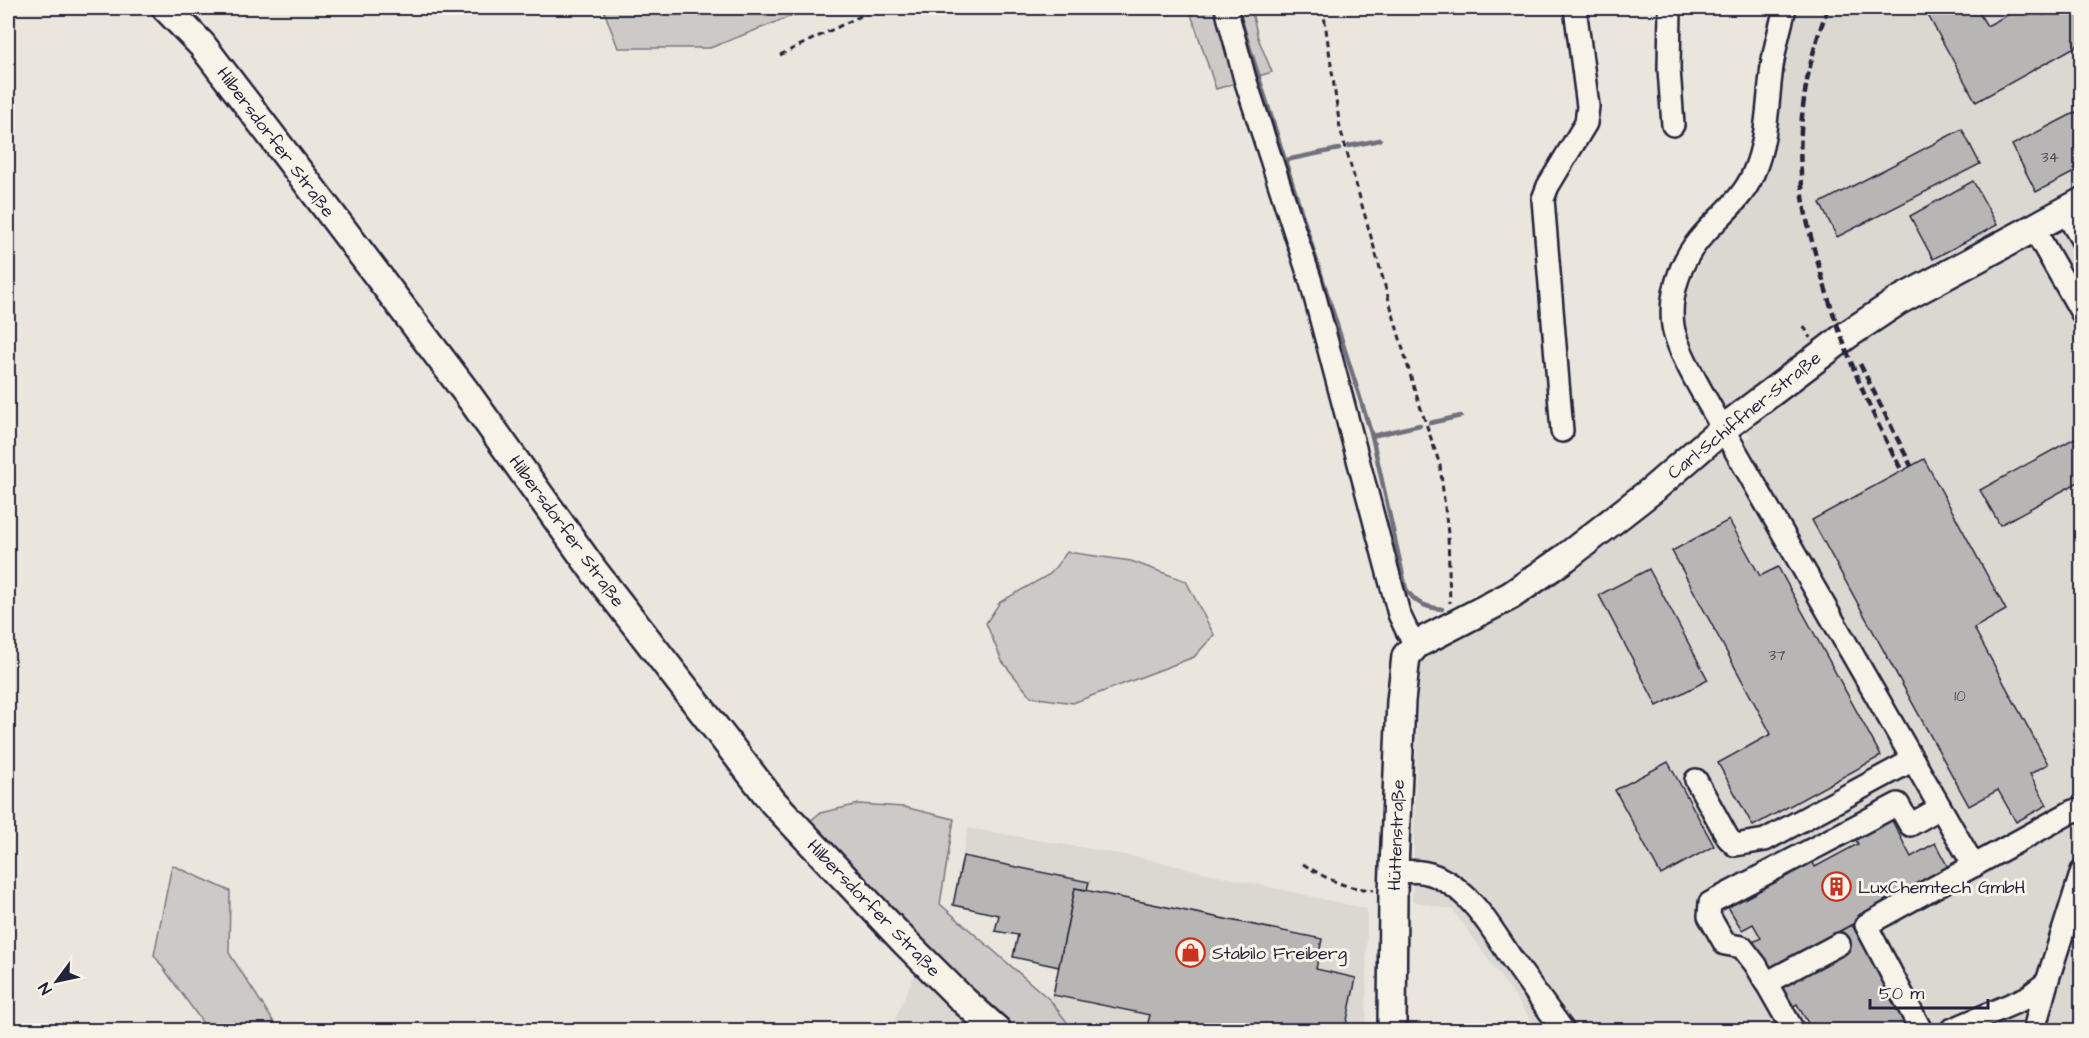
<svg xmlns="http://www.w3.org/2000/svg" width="2089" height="1038" viewBox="0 0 2089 1038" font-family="'Architects Daughter',sans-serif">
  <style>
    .built { fill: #dbd8d2 }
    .green { fill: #cdc9c6; stroke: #787680; stroke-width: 1.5 }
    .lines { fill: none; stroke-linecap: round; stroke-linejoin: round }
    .stream { stroke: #716f7b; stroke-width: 4.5 }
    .building { fill: #b8b6b5; stroke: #22223b; stroke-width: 1.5 }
    .minor-casing { stroke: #22223b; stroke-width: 26 }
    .major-casing { stroke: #22223b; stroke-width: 32 }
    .path { stroke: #22223b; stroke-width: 3; stroke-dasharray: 6 4.5; stroke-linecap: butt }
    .minor { stroke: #f7f3e8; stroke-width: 21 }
    .major { stroke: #f7f3e8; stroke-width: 27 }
    .rail { stroke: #22223b; stroke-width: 4.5; stroke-dasharray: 9 4.5; stroke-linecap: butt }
    .labels { text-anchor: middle; stroke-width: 6; stroke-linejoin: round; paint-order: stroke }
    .number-label { font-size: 15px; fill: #48475a }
    .street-label { font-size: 18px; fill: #22223b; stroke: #f7f3e8 }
    .poi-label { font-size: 18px; fill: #22223b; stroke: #f7f3e8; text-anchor: start }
  </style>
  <rect width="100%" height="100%" fill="#eae6de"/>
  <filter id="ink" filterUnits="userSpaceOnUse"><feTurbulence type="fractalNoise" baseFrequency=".0167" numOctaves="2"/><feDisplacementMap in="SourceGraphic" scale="12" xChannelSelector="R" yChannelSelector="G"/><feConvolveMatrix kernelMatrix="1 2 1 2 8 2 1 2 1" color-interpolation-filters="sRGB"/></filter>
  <g filter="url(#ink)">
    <g class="built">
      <polygon points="1797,8 2081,8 2081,1030 1538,1030 1453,910 1412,901 1419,666 1426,655 1694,468 1751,436 1723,406 1694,361 1686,335 1685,298 1702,258 1730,221 1754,197 1774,159 1784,62"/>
      <polygon points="968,828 1137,857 1367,909 1366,1030 1073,1030 1050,1000 1058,967 1013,957 1018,935 995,931 999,915 953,905"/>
      <polygon points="916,971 983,1030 890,1030"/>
    </g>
    <g class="green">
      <polygon points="603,8 812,8 710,48 618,48"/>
      <polygon points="1189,8 1251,8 1258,38 1272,72 1216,89"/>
      <polygon points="1067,552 1131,561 1186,581 1214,635 1194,657 1073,703 1031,697 1002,661 986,623 1000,602 1050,574"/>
      <polygon points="859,804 904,807 954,819 940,904 1050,1000 1073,1030 1013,1030 805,825 820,813"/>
      <polygon points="172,865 230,891 229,953 279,1030 208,1030 154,955"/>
    </g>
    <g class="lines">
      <g class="stream">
        <path d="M 1237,8 L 1372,436 L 1406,589 C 1416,604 1425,607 1442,609"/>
        <polyline points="1349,146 1380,140"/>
        <polyline points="1286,160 1339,149"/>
        <polyline points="1430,423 1461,416"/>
        <polyline points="1372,436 1420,425"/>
      </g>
    </g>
    <g class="building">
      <polygon points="1924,8 1976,8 1987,26 2020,8 2039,8 2043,15 2054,9 2053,8 2082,8 2082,43 1976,102"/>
      <polygon points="2078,111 2082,116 2082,168 2036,192 2012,145"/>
      <polygon points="1962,129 1980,164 1837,237 1820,203"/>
      <polygon points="1973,181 1997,225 1933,259 1910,216"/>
      <polygon points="2082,434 2082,480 2000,525 1980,490"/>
      <polygon points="1924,459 2006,610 1974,628 2048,764 2030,774 2047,805 2016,822 1998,790 1969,806 1812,520"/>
      <polygon points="1729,520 1760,576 1778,567 1881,756 1753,826 1718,763 1771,734 1672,551"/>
      <polygon points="1649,569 1708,680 1657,706 1599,595"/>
      <polygon points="1668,762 1714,846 1661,875 1615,790"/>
      <polygon points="1889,815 1911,857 1935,843 1950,871 1768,970 1753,942 1761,938 1753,924 1742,930 1725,902 1810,855 1815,867 1858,844 1853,834"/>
      <polygon points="963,856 1089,882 1087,890 1075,888 1059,967 1013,957 1018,935 995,931 999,915 953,905"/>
      <polygon points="1075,888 1322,939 1316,969 1356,978 1345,1030 1227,1030 1219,1029 1219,1030 1146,1030 1150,1015 1053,995"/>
      <polygon points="1852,925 1910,1030 1812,1030 1797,1004 1787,1010 1776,989 1848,949 1838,932"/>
    </g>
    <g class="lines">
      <defs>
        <g id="minor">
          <polyline points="1226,8 1245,79 1311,282 1399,614 1407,631 1417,644"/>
          <polyline points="1670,8 1669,69 1673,125"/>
          <path d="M 1785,8 C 1780,29 1773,52 1771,75 C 1767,108 1767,143 1753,174 C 1742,201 1716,218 1698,241 C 1679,264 1669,297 1673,326 C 1677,352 1709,404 1723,429 L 1974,866"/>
          <polyline points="2065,211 2082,240"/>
          <polyline points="2034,229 2082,313"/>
          <polyline points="1562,431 1543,199 1548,186 1586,123 1588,106 1575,8"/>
          <polyline points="1696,780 1728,838 1735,845 1765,840 1913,760"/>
          <path d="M 1395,872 C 1411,871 1425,870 1440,878 C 1472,893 1493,931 1512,959 C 1529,983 1546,1007 1563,1030"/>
          <polyline points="1766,983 1839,944"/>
          <polyline points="1793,1030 1756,965 1742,947 1725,944 1709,916 1710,903 1898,804 1910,825 1940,808"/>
          <polyline points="1921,1030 1866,925 2073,811 2082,810"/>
          <polyline points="1951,1030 2026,998 2047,982"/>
          <polyline points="2034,1030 2047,982 2082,871"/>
        </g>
        <g id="major">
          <polyline points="166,8 202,45 306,181 466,392 594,571 773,802 906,943 962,999 997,1030"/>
          <polyline points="1392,1030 1393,892 1401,701 1406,656 1417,644 1510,596 1565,558 1651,491 1723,429 1847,335 1898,301 2082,202"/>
        </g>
      </defs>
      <use href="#minor" class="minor-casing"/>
      <use href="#major" class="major-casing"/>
      <g class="path">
        <polyline points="1323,8 1340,128 1414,388 1440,465 1448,534 1450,603"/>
        <polyline points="780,55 877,8"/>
        <polyline points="1804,326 1810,338"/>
        <path d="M 1303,864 C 1329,880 1343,888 1374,890"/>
      </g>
      <use href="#minor" class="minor"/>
      <use href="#major" class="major"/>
      <g class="rail">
        <path d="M 1828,8 C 1803,71 1794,142 1805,210 C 1810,238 1819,266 1827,294 C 1846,355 1871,414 1902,471"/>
        <polyline points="1860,364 1911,466"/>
      </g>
    </g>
  </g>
  <defs>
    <symbol id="building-ring" viewBox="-11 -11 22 22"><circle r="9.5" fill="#f7f3e8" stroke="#c8321e" stroke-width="1.5"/><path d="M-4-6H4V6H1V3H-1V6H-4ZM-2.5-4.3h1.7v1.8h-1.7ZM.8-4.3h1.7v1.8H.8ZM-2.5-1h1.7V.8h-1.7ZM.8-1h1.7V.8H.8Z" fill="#c8321e"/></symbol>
    <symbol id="shop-ring" viewBox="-11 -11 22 22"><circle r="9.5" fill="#f7f3e8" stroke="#c8321e" stroke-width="1.5"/><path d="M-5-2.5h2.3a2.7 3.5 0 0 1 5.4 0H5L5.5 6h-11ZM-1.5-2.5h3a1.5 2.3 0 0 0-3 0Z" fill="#c8321e"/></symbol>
  </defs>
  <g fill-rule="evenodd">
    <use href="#building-ring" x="1820" y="870" width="33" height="33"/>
    <use href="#shop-ring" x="1174" y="936" width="33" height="33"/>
  </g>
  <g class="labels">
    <g class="number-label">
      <text x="2050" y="162">34</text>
      <text x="1777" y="660">37</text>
      <text x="1960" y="701">10</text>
    </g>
    <g class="street-label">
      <text transform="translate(276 142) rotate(53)" y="6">Hilbersdorfer Straße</text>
      <text transform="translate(1744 415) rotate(-39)" y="6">Carl-Schiffner-Straße</text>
      <text transform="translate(567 531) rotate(54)" y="6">Hilbersdorfer Straße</text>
      <text transform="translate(1396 835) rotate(-88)" y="6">Hüttenstraße</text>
      <text transform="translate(874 908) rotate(46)" y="6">Hilbersdorfer Straße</text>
    </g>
    <g class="poi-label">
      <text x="1858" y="893">LuxChemtech GmbH</text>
      <text x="1212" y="959">Stabilo Freiberg</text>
    </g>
  </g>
  <rect width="2089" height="1038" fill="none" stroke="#f7f3e8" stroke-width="30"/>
  <rect x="15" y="15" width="2059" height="1008" fill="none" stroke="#22223b" stroke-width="2" filter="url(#ink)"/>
  <g transform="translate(57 981) rotate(237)" stroke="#f7f3e8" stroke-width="4.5" paint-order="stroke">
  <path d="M0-4.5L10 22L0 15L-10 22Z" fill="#22223b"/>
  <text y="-9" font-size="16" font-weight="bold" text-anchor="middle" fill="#22223b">N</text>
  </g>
  <path d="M1870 999v9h118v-9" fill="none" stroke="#22223b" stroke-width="3"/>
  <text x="1879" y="999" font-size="18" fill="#22223b" stroke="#f7f3e8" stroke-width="4.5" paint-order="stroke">50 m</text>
</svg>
